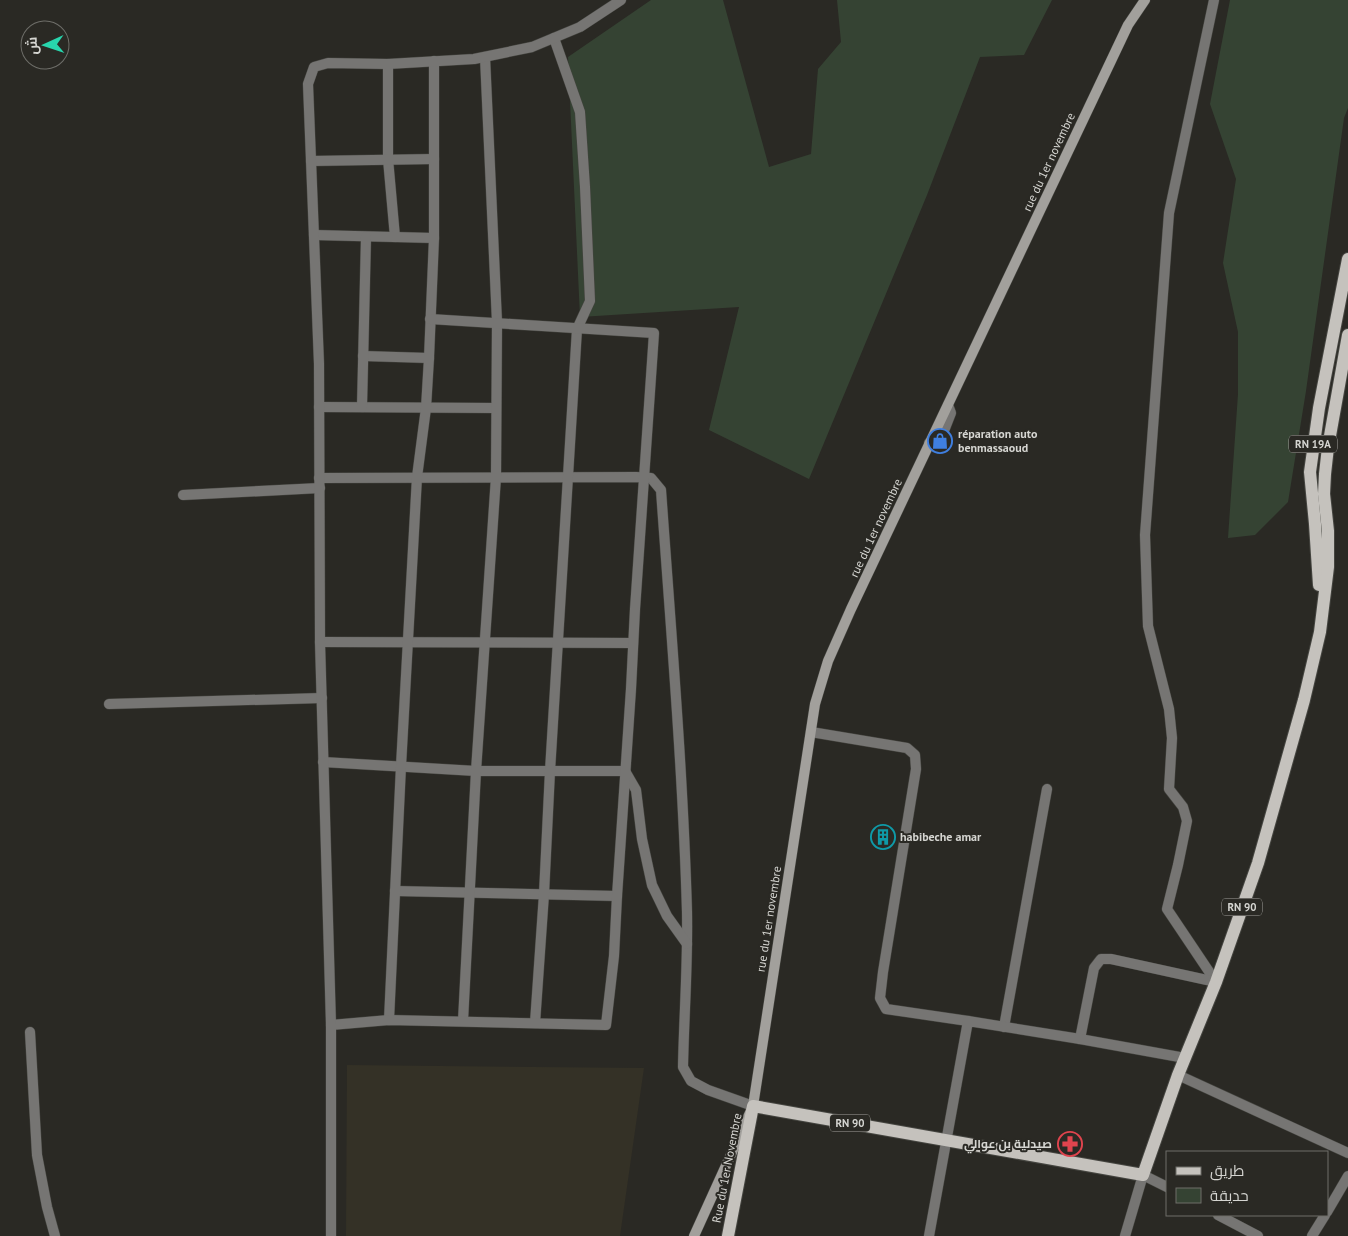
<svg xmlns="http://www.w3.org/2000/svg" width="1348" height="1236" viewBox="0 0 1348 1236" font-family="'PT Sans',Cairo,sans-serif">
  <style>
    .built { fill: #343126 }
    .green { fill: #354333 }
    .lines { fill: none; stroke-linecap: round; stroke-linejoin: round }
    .minor-casing { stroke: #454540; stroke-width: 11 }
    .tertiary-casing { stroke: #454540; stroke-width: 11 }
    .secondary-casing { stroke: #454540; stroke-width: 11 }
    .primary-casing { stroke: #454540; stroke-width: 14 }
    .minor { stroke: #767573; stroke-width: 10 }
    .tertiary { stroke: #767573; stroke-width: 10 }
    .secondary { stroke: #a2a09c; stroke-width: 10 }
    .primary { stroke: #c5c2bd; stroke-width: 12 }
    .labels { text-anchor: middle; stroke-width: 4; stroke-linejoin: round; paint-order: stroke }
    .shield { fill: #2a2924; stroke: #a2a19d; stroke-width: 1 }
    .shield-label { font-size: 11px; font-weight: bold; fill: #d5d5d1 }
    .street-label { font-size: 12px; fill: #d5d5d1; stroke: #2a2924 }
    .poi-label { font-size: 12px; font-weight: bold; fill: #d5d5d1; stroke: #2a2924; text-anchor: start }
  </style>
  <rect width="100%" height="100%" fill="#2a2924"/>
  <polygon class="built" points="347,1065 644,1068 620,1236 346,1236"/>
  <g class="green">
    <polygon points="651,0 723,0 769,167 811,154 818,69 841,42 837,0 1052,0 1024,55 980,57 927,195 809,479 709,430 739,307 580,317 568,57"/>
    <polygon points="1230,0 1348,0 1348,108 1344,118 1306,391 1288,502 1255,535 1228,538 1238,394 1238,332 1223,263 1236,179 1210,104"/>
  </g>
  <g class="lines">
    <defs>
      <g id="minor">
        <polyline points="1214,0 1169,213 1145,535 1148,626 1169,709 1172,738 1169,789 1183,807 1187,821 1178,865 1167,909 1216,982"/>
        <polyline points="388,64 388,159 395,237"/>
        <polyline points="311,161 434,159"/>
        <polyline points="314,235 434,238"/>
        <polyline points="363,356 429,358"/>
        <polyline points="319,407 496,408"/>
        <polyline points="362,407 366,237"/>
        <polyline points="929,443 940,441 951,413 948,405"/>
        <path d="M 319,478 L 636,477 L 651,478 L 661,490 C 671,631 683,771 687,912 C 688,964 684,1015 683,1067 L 691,1081 L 708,1090 L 753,1106"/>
        <polyline points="183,495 320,488"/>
        <polyline points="320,642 633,643"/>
        <polyline points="109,704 322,698"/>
        <polyline points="811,732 907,748 915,755 916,769 883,972 880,998 886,1009 968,1021"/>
        <polyline points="323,762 476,771 625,771 636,790 642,839 652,885 667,916 687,944"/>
        <polyline points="395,891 617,896"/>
        <polyline points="389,1020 401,766 417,477 426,408 429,358 434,238 434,61"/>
        <polyline points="463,1021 476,771 496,477 497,322 485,57"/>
        <polyline points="535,1023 544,894 550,771 577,329 590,301 585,187 580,112 554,38"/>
        <path d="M 331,1025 L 389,1020 L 606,1025 L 614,956 L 617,896 L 631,689 L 635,609 L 654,333 C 579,329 505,323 430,319"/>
        <polyline points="1004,1027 1047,789"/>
        <polyline points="30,1032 37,1155 47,1207 55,1236"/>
        <polyline points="1080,1039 1094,968 1101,959 1111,959 1216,982"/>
        <polyline points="1178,1075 1348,1153"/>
        <polyline points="1327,1212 1348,1176"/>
        <polyline points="1218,1215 1258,1236"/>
        <polyline points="929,1236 968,1021 1080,1039 1185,1058"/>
        <polyline points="1125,1236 1143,1175 1167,1187"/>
        <polyline points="1312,1236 1325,1215"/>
      </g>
      <polyline id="tertiary" points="331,1236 331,1025 320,642 319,364 308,84 314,67 328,63 388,64 474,59 532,47 580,27 621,0"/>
      <polyline id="secondary" points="694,1236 753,1106 815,704 828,661 851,609 1128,25 1145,0"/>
      <g id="primary">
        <polyline points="1319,585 1315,524 1310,472 1319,408 1348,259"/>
        <polyline points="728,1236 753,1106 1143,1175 1178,1075 1216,982 1258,863 1304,700 1320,632 1328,567 1328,531 1324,494 1325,474 1328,447 1348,335"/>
      </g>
    </defs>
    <use href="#minor" class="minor-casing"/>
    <use href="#tertiary" class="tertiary-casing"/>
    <use href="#secondary" class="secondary-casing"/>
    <use href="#primary" class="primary-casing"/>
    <use href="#minor" class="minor"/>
    <use href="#tertiary" class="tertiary"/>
    <use href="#secondary" class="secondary"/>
    <use href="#primary" class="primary"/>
  </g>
  <defs>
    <symbol id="shop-ring" viewBox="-11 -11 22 22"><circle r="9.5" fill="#2a2924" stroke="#3f7fe0" stroke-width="1.5"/><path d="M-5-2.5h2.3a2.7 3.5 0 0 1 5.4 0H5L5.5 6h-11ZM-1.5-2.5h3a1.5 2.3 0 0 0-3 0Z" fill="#3f7fe0"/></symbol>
    <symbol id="building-ring" viewBox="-11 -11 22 22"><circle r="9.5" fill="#2a2924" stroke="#0f9aa8" stroke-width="1.5"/><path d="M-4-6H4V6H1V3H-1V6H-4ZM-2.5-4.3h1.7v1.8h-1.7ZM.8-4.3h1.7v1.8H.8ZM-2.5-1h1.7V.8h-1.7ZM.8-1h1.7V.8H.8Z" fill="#0f9aa8"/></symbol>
    <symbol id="pharmacy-ring" viewBox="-11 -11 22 22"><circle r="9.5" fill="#2a2924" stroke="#e0444e" stroke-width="1.5"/><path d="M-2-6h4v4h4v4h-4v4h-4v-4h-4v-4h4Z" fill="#e0444e"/></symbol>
  </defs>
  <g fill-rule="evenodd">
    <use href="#shop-ring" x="926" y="427" width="28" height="28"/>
    <use href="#building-ring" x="869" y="823" width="28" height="28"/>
    <use href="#pharmacy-ring" x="1056" y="1130" width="28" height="28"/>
  </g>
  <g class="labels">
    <g class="shield">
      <rect x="1289" y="435.5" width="48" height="17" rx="4"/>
      <rect x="1222" y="898.5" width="40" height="17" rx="4"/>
      <rect x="830" y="1114.5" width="40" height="17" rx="4"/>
    </g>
    <g class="shield-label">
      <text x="1313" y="448">RN 19A</text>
      <text x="1242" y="911">RN 90</text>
      <text x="850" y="1127">RN 90</text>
    </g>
    <g class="street-label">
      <text transform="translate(1049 162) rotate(-65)" y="4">rue du 1er novembre</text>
      <text transform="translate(876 528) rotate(-65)" y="4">rue du 1er novembre</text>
      <text transform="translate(769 919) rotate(-81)" y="4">rue du 1er novembre</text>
      <text transform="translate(727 1168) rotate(-79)" y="4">Rue du 1er Novembre</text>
    </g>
    <g class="poi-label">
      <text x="958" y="438">réparation auto<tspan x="958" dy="14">benmassaoud</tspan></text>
      <text x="900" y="841">habibeche amar</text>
      <text x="1052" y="1148" text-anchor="end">صيدلية بن عوالي</text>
    </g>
  </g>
  <rect x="1166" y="1151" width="162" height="65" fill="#2a2924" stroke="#6e6e69"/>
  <rect x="1176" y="1167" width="25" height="8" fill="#c5c2bd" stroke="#6e6e69"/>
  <text x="1210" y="1176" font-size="15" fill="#d5d5d1">طريق</text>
  <rect x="1176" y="1188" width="25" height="15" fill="#354333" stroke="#6e6e69"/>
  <text x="1210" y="1201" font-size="15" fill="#d5d5d1">حديقة</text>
  <g transform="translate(45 45) rotate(267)"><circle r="24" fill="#2a2924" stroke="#6e6e69"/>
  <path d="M0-4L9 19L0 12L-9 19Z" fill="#28d5ad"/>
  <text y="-8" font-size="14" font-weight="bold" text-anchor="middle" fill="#d5d5d1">ش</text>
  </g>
</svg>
